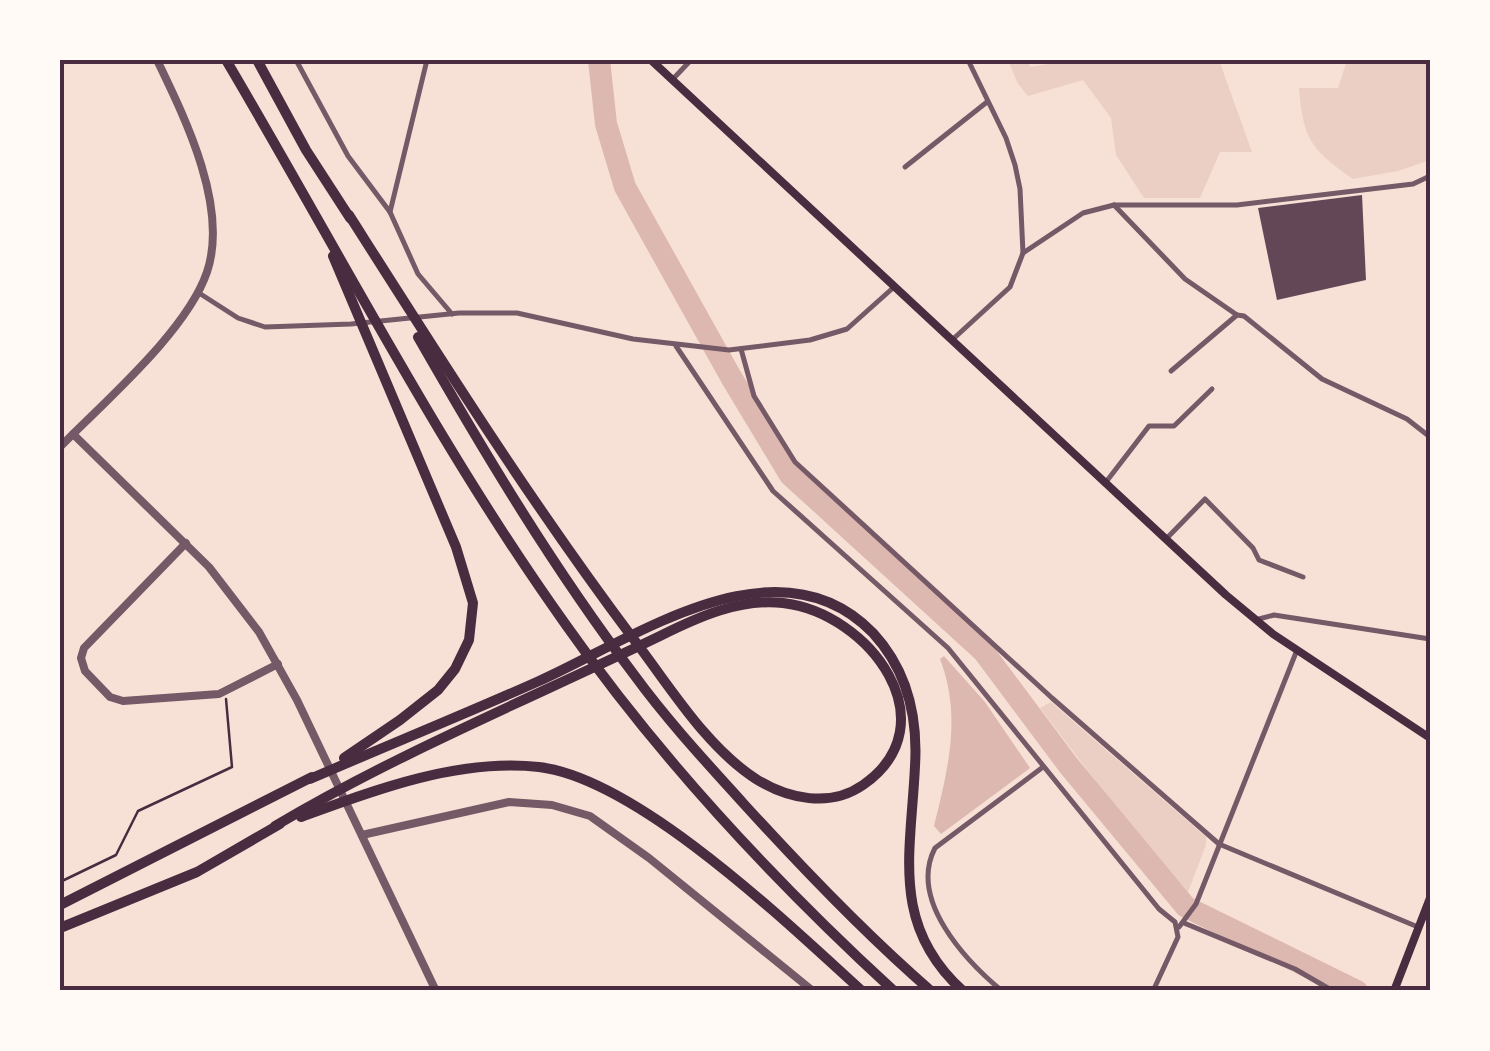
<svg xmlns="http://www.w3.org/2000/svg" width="1490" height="1051" viewBox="0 0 1490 1051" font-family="'DM Sans',sans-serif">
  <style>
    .green { fill: #ebcfc5 }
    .water { fill: #dcb8b0 }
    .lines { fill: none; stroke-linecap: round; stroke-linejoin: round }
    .river { stroke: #dcb8b0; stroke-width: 22 }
    .building { fill: #644757 }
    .path { stroke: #4a2c40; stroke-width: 2.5 }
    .minor { stroke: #755966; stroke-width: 5 }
    .tertiary { stroke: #755966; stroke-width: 8 }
    .secondary { stroke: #4a2c40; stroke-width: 8 }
    .motorway { stroke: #4a2c40; stroke-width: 10 }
    .neatline { fill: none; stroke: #4a2c40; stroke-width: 4 }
  </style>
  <rect width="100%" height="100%" fill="#f7e1d7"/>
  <g class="green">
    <polygon points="1008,60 1026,60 1031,67 1070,60 1219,60 1252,152 1220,152 1200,198 1144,198 1116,155 1111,118 1083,80 1028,96 1018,84"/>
    <path d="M 1347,60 L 1430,60 L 1430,160 L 1398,171 L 1353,179 C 1312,150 1303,140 1299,88 L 1338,88 Z"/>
    <polygon points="1051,702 1206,837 1206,845 1188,892 1104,792 1040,708"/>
  </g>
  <path class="water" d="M 944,656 L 985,702 L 1030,768 L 941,834 L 934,826 C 948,769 962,716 940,659 Z"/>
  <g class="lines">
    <polyline class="river" points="599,60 606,124 625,187 731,377 790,475 983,651 1069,766 1186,907 1357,991"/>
  </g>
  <polygon class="building" points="1362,195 1366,280 1277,300 1258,208"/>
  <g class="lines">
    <polyline class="path" points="60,882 116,855 138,811 232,767 226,699"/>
    <g class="minor">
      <polyline points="296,60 348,156 390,212 418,274 452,314"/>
      <polyline points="672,80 691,60"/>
      <polyline points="905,167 987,102"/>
      <polyline points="1114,205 1185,279 1237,315 1244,316 1322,379 1407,419 1430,437"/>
      <polyline points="390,212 427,60"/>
      <polyline points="1023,253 1083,213 1114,205 1237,205 1413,184 1430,176"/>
      <polyline points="199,293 238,318 265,327 351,324 459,313 517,313 633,339 729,350 810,340 847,329 894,287"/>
      <polyline points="952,340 1010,287 1023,253 1020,189 1015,165 1006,138 968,60"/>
      <polyline points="676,346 773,491 948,648 1159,909 1175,922 1178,937 1153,991"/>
      <polyline points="741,349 754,396 795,462 1052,698 1219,844 1418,927"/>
      <polyline points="1171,371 1237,315"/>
      <polyline points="1106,482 1149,426 1174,426 1212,389"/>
      <polyline points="1166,539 1205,499 1253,548 1259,560 1303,577"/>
      <polyline points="1255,620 1274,615 1430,639"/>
      <polyline points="1184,923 1295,969 1333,991"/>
      <polyline points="1179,927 1196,904 1297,650"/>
      <path d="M 1002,991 C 966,961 908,900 935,848 L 1043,767"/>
    </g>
    <g class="tertiary">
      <polyline points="73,434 209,567 259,632 297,700 436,991"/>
      <path d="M 60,447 C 105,401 187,331 207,272 C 229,207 185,118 157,60"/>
      <polyline points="186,543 84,648 81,658 85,671 110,697 123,701 219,694 278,664"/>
      <polyline points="362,835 509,802 552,805 590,816 649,858 813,991"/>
    </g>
    <g class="secondary">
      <polyline points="651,60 1226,595 1273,634 1430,738"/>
      <polyline points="1394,991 1430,898"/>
    </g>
    <g class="motorway">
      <path d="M 226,60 C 338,249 438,446 566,625 C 661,760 772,879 894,991"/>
      <polyline points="257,60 306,150 350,218"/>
      <polyline points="333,256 456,547 473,603 469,640 455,669 438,690 400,720 344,758"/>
      <path d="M 418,337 C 485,454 554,569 635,676 C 668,721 706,762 743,803 C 803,869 864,933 931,991"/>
      <path d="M 310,779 C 386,746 463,715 539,681 C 635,638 778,535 873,633 C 907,670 918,717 915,766 C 911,853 890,925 963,991"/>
      <path d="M 301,817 C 374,790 459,758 539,767 C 638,779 787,923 862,991"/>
      <path d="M 275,826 C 398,753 532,698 660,636 C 698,617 740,598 783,603 C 870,613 951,724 863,785 C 830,808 788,799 756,779 C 705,746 669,685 632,637 C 530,501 440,358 349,215"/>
      <polyline points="60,905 312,777"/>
      <polyline points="60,928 197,872 280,824"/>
    </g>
  </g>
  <rect width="1490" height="1051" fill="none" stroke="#fffaf5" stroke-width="125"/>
  <rect x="62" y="62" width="1366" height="926" class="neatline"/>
</svg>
